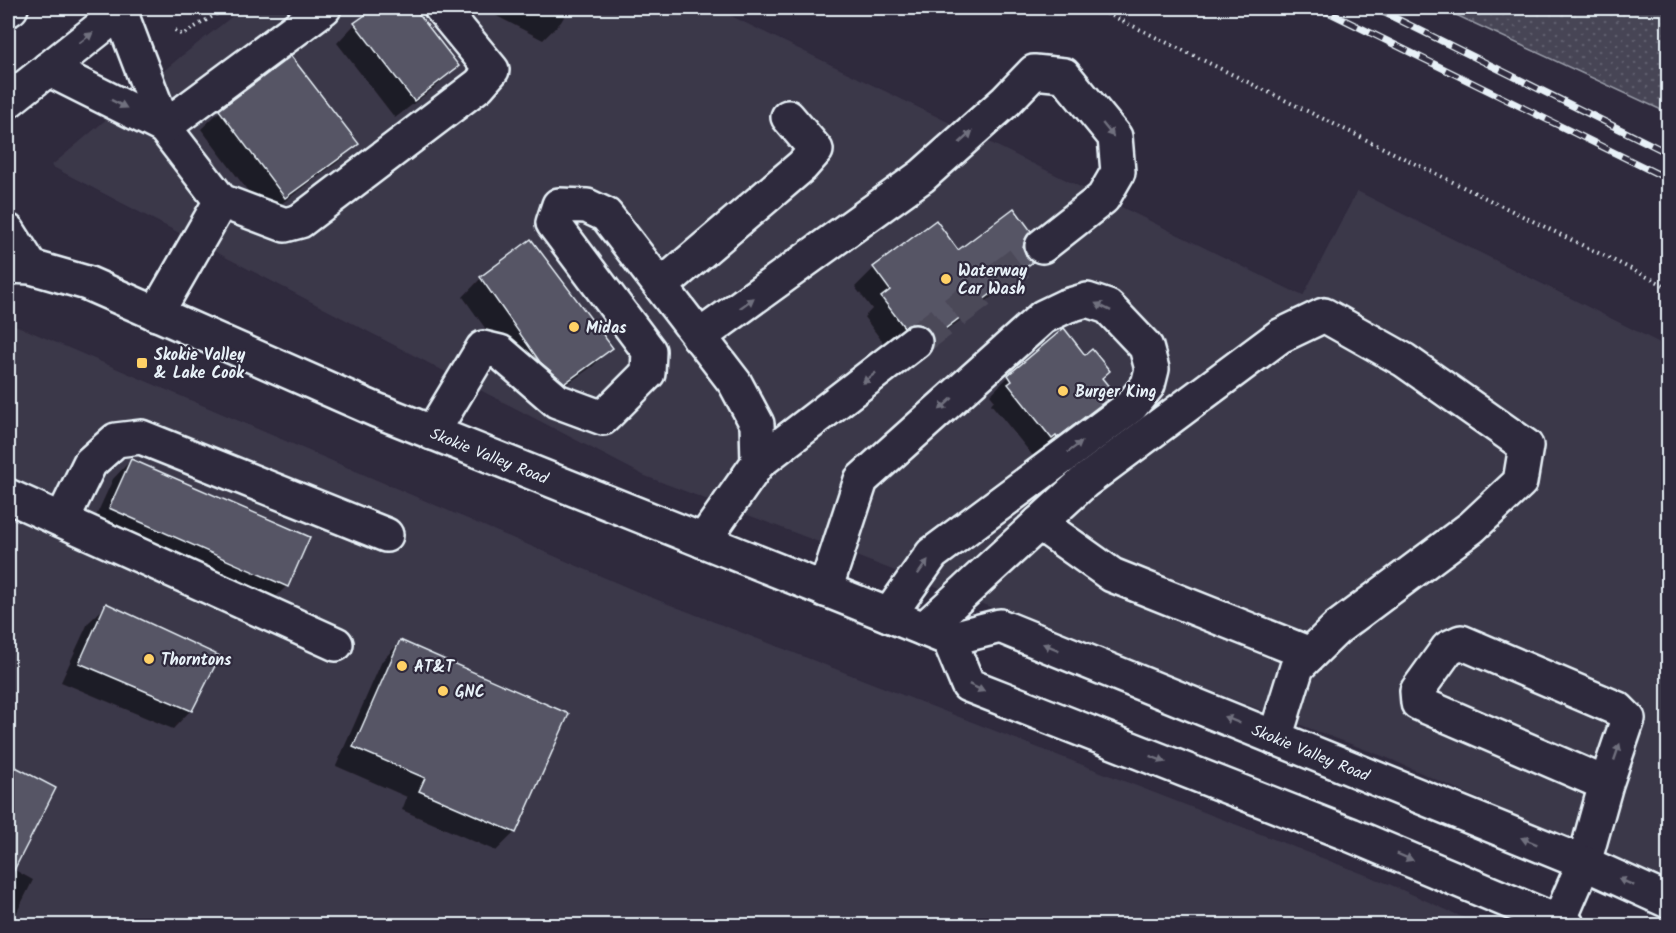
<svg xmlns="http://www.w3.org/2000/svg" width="1676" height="933" viewBox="0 0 1676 933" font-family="Kalam,sans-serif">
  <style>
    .built { fill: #3b3749 }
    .park { fill: url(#park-dots); stroke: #979aa6; stroke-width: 1.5 }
    .shadow { fill: #0007 }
    .building { fill: #575565; stroke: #e8f1f8; stroke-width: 1.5 }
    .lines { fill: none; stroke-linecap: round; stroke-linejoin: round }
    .minor-tunnel { stroke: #4b4859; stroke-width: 33; stroke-dasharray: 33 16; stroke-linecap: butt }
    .minor-casing { stroke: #e8f1f8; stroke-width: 38 }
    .major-casing { stroke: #e8f1f8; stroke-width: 38 }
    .path { stroke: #e8f1f8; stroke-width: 4; stroke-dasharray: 1.5 4.5; stroke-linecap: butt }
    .minor { stroke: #2f2a3d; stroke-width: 33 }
    .major { stroke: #2f2a3d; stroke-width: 33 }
    .rail-casing { stroke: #e8f1f8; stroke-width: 7 }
    .rail { stroke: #2f2a3d; stroke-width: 4.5; stroke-dasharray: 14; stroke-linecap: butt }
    .oneway { fill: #70707e }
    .poi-dot { fill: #ffd166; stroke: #2f2a3d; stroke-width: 2 }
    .labels { text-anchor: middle; stroke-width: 4.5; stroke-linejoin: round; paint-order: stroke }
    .poi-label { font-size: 16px; font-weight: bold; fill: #e8f1f8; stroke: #2f2a3d; text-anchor: start }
    .street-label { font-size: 16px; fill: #e8f1f8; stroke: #2f2a3d }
  </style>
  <defs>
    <pattern id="park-dots" width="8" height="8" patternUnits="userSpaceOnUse" patternTransform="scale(1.5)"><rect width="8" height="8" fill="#464455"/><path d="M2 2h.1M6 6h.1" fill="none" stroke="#615f6e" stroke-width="1.8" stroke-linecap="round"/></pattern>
  </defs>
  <rect width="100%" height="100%" fill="#2f2a3d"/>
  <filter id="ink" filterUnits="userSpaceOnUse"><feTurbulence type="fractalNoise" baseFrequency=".0167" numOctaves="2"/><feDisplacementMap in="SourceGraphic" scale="12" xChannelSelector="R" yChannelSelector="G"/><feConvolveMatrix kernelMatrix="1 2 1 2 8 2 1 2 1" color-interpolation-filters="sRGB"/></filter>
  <g filter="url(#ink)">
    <g class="built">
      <polygon points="243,8 715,8 1303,296 1357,191 1660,343 1668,324 1668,884 1390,759 645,476 51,166 179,58"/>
      <polygon points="8,322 645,595 1389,884 1480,925 8,925"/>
    </g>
    <polygon class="park" points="1441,8 1668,8 1668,113"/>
    <g class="shadow">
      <polygon points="378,8 412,8 457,66 438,85 395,118 337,43 355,24"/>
      <polygon points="481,8 569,8 561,22 543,40"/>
      <polygon points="291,58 357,144 338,162 266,215 201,129 220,111"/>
      <polygon points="935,222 958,252 1023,238 1022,248 1026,258 1031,262 1013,281 914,355 885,345 864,317 872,309 855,287 874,268"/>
      <polygon points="481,278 611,348 593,366 545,400 522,380 463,297"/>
      <polygon points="1064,331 1113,394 1095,413 1038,455 1037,453 1033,456 991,404 994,400 990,395 1009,376"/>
      <polygon points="131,460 287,586 268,604 91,527 113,479"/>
      <polygon points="107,605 191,710 173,729 61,682 88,623"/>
      <polygon points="400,642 515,832 496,851 402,810 407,797 336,766 382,661"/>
      <polygon points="8,764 54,789 13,869 33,880 10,926 8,926"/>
    </g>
    <g class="building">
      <polygon points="375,8 414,8 459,66 414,101 354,23"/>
      <polygon points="291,56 359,144 285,198 219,110"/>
      <polygon points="1014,208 1031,231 1025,239 1023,248 1027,257 1033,262 933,338 929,330 922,325 912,324 904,327 881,297 890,290 873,267 936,220 958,250"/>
      <polygon points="531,239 613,348 565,383 540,362 480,277"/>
      <polygon points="1064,328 1085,355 1092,349 1110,371 1102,378 1115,394 1057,438 1056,436 1052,439 1008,384 1012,381 1008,375"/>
      <polygon points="131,459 310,537 288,587 109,508"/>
      <polygon points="106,603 220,656 192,711 79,663"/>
      <polygon points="400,640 569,714 516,833 419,791 425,778 353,747"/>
      <polygon points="8,763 56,788 8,882"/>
    </g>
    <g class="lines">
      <polyline class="minor-tunnel" points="915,342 1042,246"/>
      <defs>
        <g id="minor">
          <polyline points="324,8 164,127 221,201 285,225 300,221 479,85 492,70 441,8"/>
          <polyline points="120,11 164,127"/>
          <polyline points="48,69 164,127"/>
          <polyline points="661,286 802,166 816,150 788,117"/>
          <polyline points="156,314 221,201"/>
          <polyline points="699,337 922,176 1006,101 1034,72 1064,75 1115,137 1118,172 1103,198 1042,246"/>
          <polyline points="432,433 483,348 500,352 557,401 603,418 648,373 649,351 553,223 559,205 587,206 606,215 735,383 757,424 758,463 703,541"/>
          <polyline points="758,463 915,342"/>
          <polyline points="8,496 336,644"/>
          <polyline points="62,520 90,463 116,440 141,437 386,535"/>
          <polyline points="1039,523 1112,575 1310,654"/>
          <polyline points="825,590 861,480 1043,317 1066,306 1087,300 1108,307 1146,347 1152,369 1148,385 1131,406 932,554 889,615"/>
          <polyline points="924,629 1084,482 1280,336 1324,315 1404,360 1526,446 1520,482 1472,527 1337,628 1297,667 1275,738"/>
          <polyline points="1584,863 1606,784 1628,719 1618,709 1461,642 1448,648 1417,691 1418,703 1606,784"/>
        </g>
        <g id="major">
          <polyline points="8,10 11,8"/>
          <polyline points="8,101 125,8"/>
          <polyline points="8,231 31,267"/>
          <path id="s1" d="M 8,266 L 31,267 L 87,283 L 376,410 L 949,639 L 1000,626 L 1584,863 L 1668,901"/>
          <polyline points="949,639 968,685 1351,835 1568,926"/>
          <polyline points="1559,921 1584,863"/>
        </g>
      </defs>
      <use href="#minor" class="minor-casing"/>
      <use href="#major" class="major-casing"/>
      <g class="path">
        <polyline points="1096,8 1668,287"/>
        <polyline points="175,30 182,35 226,8"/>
      </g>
      <use href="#minor" class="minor"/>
      <use href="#major" class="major"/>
      <defs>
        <g id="rail">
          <polyline points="1320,8 1668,179"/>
          <polyline points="1375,8 1668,153"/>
        </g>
      </defs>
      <use href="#rail" class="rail-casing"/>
      <use href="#rail" class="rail"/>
    </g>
    <defs><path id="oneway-solid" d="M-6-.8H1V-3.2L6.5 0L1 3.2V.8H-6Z" transform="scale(1.5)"/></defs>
    <g class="oneway">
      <use href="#oneway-solid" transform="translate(86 38) rotate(-38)"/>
      <use href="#oneway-solid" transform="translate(119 104) rotate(27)"/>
      <use href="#oneway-solid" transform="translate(1108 130) rotate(51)"/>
      <use href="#oneway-solid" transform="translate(966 137) rotate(-42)"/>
      <use href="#oneway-solid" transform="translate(747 303) rotate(-36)"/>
      <use href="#oneway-solid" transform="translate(1103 307) rotate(-154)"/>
      <use href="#oneway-solid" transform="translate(869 378) rotate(142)"/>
      <use href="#oneway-solid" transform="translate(946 404) rotate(138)"/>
      <use href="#oneway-solid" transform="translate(1075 447) rotate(-37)"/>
      <use href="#oneway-solid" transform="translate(923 567) rotate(-55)"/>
      <use href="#oneway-solid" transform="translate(1051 647) rotate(-158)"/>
      <use href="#oneway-solid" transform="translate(977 688) rotate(25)"/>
      <use href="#oneway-solid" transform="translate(1232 720) rotate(-158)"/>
      <use href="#oneway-solid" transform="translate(1617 752) rotate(-71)"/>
      <use href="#oneway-solid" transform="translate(1158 759) rotate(21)"/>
      <use href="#oneway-solid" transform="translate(1529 841) rotate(-158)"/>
      <use href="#oneway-solid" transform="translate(1405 857) rotate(23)"/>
      <use href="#oneway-solid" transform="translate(1626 882) rotate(-156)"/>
    </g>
  </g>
  <g class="poi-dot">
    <circle cx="946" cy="279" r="6"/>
    <circle cx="574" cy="327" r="6"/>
    <rect x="136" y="357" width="12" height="12" rx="3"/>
    <circle cx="1063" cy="391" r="6"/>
    <circle cx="149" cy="659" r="6"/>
    <circle cx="402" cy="666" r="6"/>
    <circle cx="443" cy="691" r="6"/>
  </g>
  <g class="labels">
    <g class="poi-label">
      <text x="958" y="276">Waterway<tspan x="958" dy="18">Car Wash</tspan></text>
      <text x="586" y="333">Midas</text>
      <text x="154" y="360">Skokie Valley<tspan x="154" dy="18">&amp; Lake Cook</tspan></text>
      <text x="1075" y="397">Burger King</text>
      <text x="161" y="665">Thorntons</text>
      <text x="414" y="672">AT&amp;T</text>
      <text x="455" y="697">GNC</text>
    </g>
    <g class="street-label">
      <text dy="6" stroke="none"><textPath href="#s1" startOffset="519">Skokie Valley Road</textPath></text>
      <text dy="6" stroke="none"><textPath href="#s1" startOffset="1402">Skokie Valley Road</textPath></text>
    </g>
  </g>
  <rect width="1676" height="933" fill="none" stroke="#2f2a3d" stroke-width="30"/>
  <rect x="15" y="15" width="1646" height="903" fill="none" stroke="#e8f1f8" stroke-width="2" filter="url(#ink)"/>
</svg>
